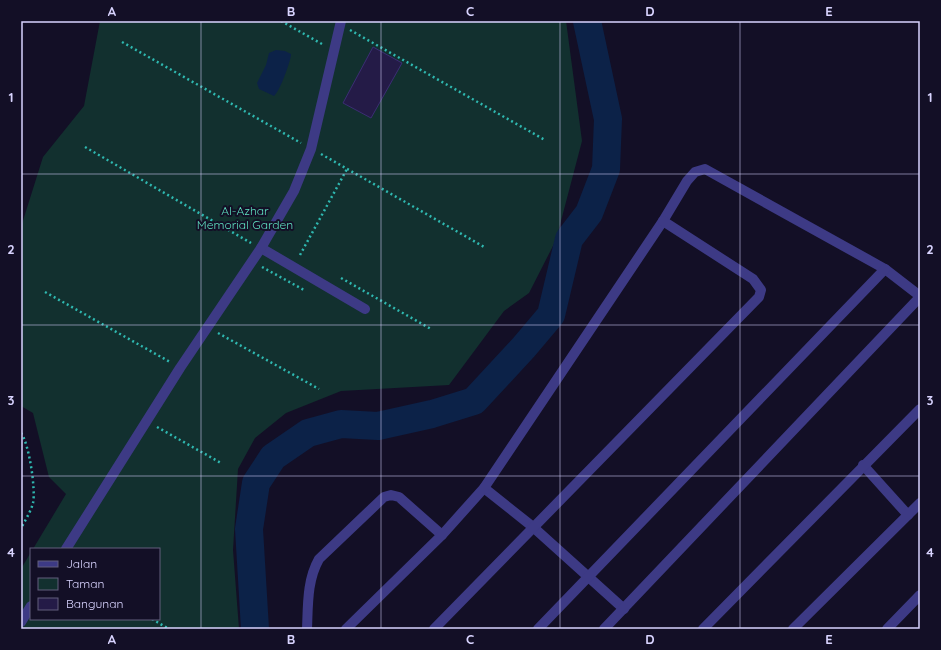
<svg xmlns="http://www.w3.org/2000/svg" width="941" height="650" viewBox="0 0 941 650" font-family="Quicksand,sans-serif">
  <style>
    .green { fill: #12302f }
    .water { fill: #0c2248 }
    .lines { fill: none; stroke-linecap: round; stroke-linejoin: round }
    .river { stroke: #0c2248; stroke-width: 28 }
    .building { fill: #241b47; stroke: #3b2d73 }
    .path { stroke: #2fb8b0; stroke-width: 2.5; stroke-dasharray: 2 3; stroke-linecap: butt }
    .minor { stroke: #3d3a85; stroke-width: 10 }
    .grid { fill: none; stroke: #d9d4ff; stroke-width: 1; stroke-opacity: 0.55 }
    .labels { text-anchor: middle; stroke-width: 4; stroke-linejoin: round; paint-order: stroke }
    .park-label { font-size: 12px; fill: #5fe0c0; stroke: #130f26 }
    .neatline { fill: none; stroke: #d9d4ff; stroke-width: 1.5 }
    .grid-label { font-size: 13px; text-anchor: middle; font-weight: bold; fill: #d9d4ff }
  </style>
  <rect width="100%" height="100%" fill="#130f26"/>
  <polygon class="green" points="100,21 566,21 582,141 556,240 529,293 504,311 449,385 341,391 286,413 255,438 238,469 233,550 239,629 21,629 21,569 31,552 31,619 159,619 159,549 33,549 66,494 49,477 33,413 21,406 21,227 43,157 84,106"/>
  <path class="water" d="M 276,50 L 285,51 L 291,54 C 291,61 279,93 274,96 L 259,89 L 257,83 L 266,65 L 269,53 Z"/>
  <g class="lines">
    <polyline class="river" points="255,629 249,529 256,483 273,457 308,433 341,424 378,426 432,414 474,401 524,347 551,315 569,239 589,213 606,169 608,119 587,21"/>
  </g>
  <polygon class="building" points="373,47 402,63 371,118 343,103"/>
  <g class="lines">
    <g class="path">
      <polyline points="281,21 322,44"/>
      <polyline points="350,30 545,140"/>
      <polyline points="122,42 301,143"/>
      <polyline points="85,147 251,243"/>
      <polyline points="321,154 486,248"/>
      <polyline points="300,255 347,169"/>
      <polyline points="262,267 304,290"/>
      <polyline points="341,278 431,329"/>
      <polyline points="45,292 170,362"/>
      <polyline points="218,333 319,389"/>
      <polyline points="157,427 221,463"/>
      <path d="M 21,433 C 29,443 36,490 33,503 C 31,511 25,521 21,528"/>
      <polyline points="152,619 169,629"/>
    </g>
    <g class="minor">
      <polyline points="261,248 365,309"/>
      <polyline points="863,465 908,515"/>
      <polyline points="484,488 533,527 624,609"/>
      <polyline points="66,549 180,368 261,248 294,191 311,149 341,21"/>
      <polyline points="21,622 31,606"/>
      <path d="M 307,629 C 308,605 307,580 319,559 L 384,497 L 391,495 L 399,497 L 442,535"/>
      <polyline points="346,629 442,535 484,488 663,221 687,181 695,172 705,169 885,269 920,296"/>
      <polyline points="434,629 759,297 761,290 753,279 663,221"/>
      <polyline points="538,629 885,269"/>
      <polyline points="604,629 920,297"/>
      <polyline points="703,629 920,409"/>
      <polyline points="793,629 920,503"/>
      <polyline points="887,629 920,595"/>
    </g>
  </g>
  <path class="grid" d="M 201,21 L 201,629M 381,21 L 381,629M 560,21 L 560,629M 740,21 L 740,629M 21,174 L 920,174M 21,325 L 920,325M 21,476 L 920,476"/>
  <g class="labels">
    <g class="park-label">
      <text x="245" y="215">Al-Azhar<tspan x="245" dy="14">Memorial Garden</tspan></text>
    </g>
  </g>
  <rect width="941" height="650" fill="none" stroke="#130f26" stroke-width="44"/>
  <rect x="30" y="548" width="130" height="72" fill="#130f26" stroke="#625e7d"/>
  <rect x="38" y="561" width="20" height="6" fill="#3d3a85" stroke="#625e7d"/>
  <text x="66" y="568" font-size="12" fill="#d9d4ff">Jalan</text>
  <rect x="38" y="578" width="20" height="12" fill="#12302f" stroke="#625e7d"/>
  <text x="66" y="588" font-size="12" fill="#d9d4ff">Taman</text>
  <rect x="38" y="598" width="20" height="12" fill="#241b47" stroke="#625e7d"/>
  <text x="66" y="608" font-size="12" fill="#d9d4ff">Bangunan</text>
  <rect x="22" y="22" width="897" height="606" class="neatline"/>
  <g class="grid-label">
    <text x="112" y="16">A</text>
    <text x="291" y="16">B</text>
    <text x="470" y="16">C</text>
    <text x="650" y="16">D</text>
    <text x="829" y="16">E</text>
    <text x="11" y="102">1</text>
    <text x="930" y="102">1</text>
    <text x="11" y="254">2</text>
    <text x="930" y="254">2</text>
    <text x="11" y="405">3</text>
    <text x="930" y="405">3</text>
    <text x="11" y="557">4</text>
    <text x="930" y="557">4</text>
    <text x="112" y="644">A</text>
    <text x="291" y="644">B</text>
    <text x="470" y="644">C</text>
    <text x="650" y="644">D</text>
    <text x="829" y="644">E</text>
  </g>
</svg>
